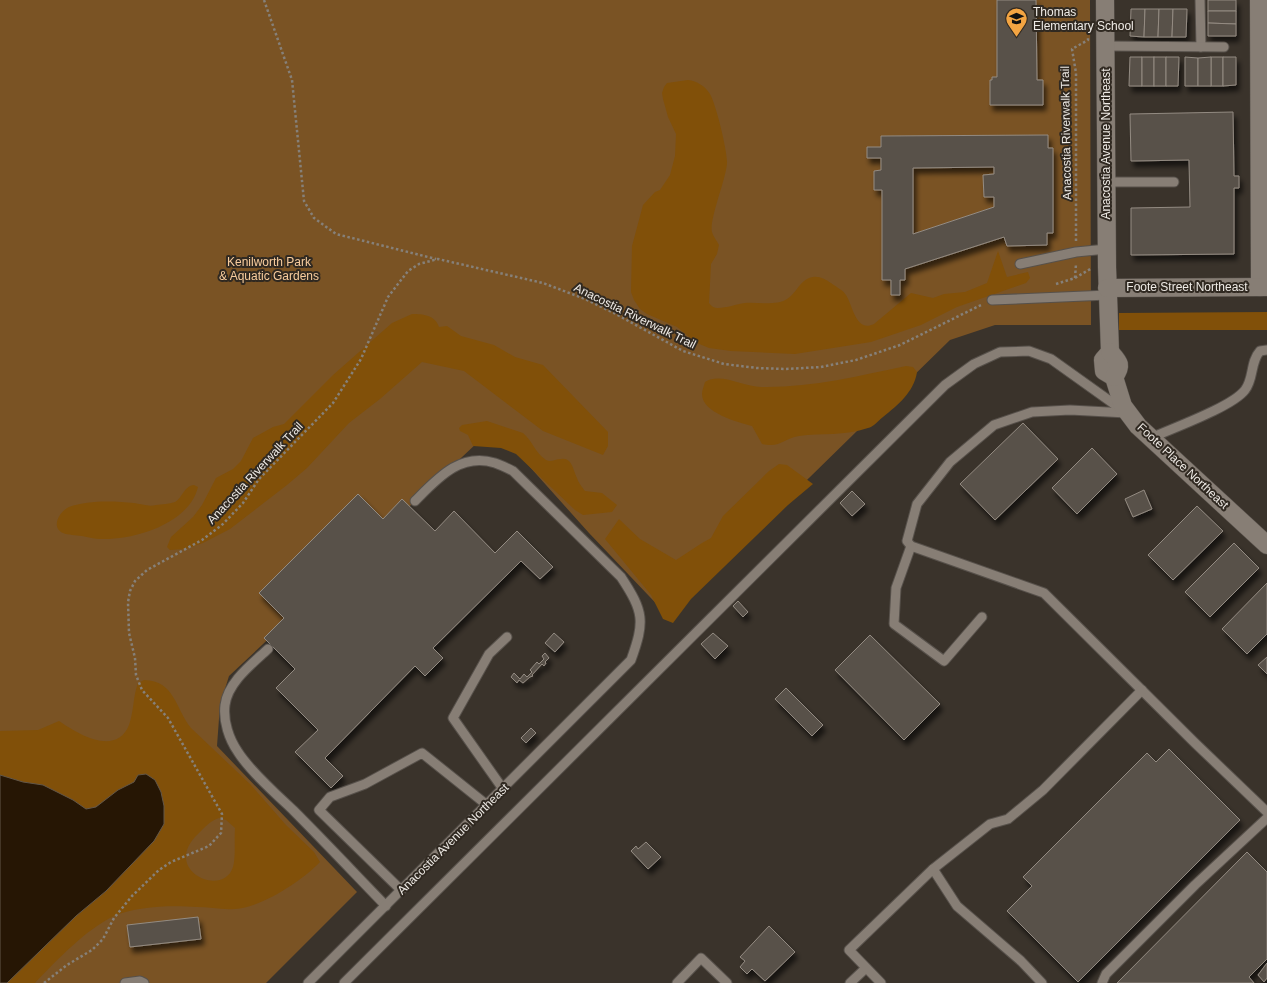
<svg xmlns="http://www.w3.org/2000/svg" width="1267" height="983" viewBox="0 0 1267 983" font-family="Arial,sans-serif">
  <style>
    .green { fill: #7a5324 }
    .forest { fill: #815009; fill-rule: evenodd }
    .water { fill: #261604; stroke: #625648 }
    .building { fill: #595149; stroke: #938b82; fill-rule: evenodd; filter: url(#shadow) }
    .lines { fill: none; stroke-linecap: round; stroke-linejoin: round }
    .lane-casing { stroke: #57514b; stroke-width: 11 }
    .street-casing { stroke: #57514b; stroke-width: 19 }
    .path { stroke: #868079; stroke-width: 2.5; stroke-dasharray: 2.5 2.5; stroke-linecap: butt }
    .lane { stroke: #877e75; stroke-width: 9 }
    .street { stroke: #877e75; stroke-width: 18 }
    .labels { text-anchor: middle; stroke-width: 4; stroke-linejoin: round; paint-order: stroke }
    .poi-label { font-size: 12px; fill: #efebe6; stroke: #302921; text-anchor: start }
    .street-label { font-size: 12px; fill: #efebe6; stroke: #302921 }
    .park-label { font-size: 12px; fill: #f8cc9d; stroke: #302921 }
  </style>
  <defs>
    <filter id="shadow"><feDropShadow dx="3" dy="5.5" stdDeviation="2.5" flood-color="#0009"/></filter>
  </defs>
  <rect width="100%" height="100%" fill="#3a332b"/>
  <polygon class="green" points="0,0 1090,0 1091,325 995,325 950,340 668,616 589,533 494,427 229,676 220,705 217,746 357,892 266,983 7,983 36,954 73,800 0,775"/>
  <g class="forest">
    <path d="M 688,80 C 697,81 705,86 710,94 C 716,104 728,153 727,164 C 725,182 709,220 712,232 C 713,236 717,241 719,245 L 717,254 L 711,264 L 709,303 C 711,306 714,308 718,308 C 727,308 736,304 745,303 C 758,302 776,306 787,299 C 797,293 800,279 813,277 C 820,276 826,280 831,283 C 836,287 843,290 846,295 C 853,306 856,333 874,324 L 911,293 L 933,298 L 944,294 L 965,292 L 987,283 L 998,251 L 1007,277 L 1028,272 L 1030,278 L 1026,283 L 957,307 L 921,325 L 871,342 L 795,354 L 731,351 L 709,348 L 697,343 L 677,327 L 647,314 L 640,309 L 634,300 L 631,292 L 632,246 L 643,205 L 655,192 L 660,190 L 670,175 L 675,156 L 676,134 L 668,117 L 663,99 L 662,93 L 664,87 L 667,83 Z"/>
    <polygon points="1267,312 1267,330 1119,330 1119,313"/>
    <path d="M 412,314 C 423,314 435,315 439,327 L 447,326 L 461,336 L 494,345 L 515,357 L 543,365 L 608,432 L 608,446 L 603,455 L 543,431 L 464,371 L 422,362 L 380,399 L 349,423 L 307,468 L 287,485 L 230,529 L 203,543 L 185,549 L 170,550 L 167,547 L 171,537 L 193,517 L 202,505 L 216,478 L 233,469 L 241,461 L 253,438 L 273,427 L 284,424 L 333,375 L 392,323 Z"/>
    <path d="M 906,366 L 913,367 L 917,372 C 914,392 898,405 883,417 C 878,421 873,427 868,428 C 845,436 821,433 799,436 C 782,439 781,448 762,444 L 752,426 C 738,422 702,413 702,394 C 702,390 704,386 705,382 C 721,372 743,387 761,387 C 810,388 858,376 906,366 Z"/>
    <path d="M 487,421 L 523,433 C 532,440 535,453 546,460 C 551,463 555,459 561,459 C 572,457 573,470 577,478 C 578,482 582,487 585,491 L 602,493 L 617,505 L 612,512 L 583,515 L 575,510 L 516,454 L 501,448 L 473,446 L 468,435 L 460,431 L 459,428 L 462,425 Z"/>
    <polygon points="779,464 787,465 813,484 788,505 691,599 673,623 663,619 651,595 605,539 619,519 640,539 676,560 702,543 711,538 723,516 769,471"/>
    <path d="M 194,485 L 198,487 C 189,524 134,540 101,539 C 95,539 88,537 82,536 C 76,535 68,535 63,533 C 50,527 60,511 69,507 C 88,500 114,501 134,503 C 141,504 149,507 156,505 C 162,504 169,504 175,502 C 183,497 184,486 194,485 Z"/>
    <path d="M 144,680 C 175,681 175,708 191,728 L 250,784 L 286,825 L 314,852 L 320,862 C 303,880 261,908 235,909 C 222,910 209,907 197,907 C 172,905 136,906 114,916 C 85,930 57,960 35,983 L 7,983 L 76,916 L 106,891 L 154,841 L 161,792 L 155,780 L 146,774 C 137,781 128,785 118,791 C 106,797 100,807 86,809 L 73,800 L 43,785 L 23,782 L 0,775 L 0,731 L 38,730 L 59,721 C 78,734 116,757 129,725 C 134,711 133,696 138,683 ZM 219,818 L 226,820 L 235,828 C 234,841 236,856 233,867 C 223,899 160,870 198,834 C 205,827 210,821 219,818 Z"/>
  </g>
  <polygon class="water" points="146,774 155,780 161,792 164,806 164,824 154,841 106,891 76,916 7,983 0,983 0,775 23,782 43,785 73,800 86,809 96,807 118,790 134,782 138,775"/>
  <g class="building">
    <polygon points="997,0 1036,0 1037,80 1043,80 1043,105 990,105 990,80 992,80 992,77 997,77"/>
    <rect x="1208" y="0" width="28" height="11"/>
    <polygon points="1131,9 1145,9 1144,37 1130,36"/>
    <polygon points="1145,9 1159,9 1158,37 1144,37"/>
    <polygon points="1159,9 1173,9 1172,37 1158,37"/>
    <polygon points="1173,9 1187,9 1186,37 1172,37"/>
    <polygon points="1208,11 1236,11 1236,24 1208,23"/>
    <polygon points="1208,23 1236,24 1236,36 1208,36"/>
    <polygon points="1130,57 1142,57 1142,86 1129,86"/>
    <rect x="1142" y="57" width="12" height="29"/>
    <rect x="1154" y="57" width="12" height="29"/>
    <polygon points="1166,57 1179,57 1178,86 1166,86"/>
    <polygon points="1185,57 1198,58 1198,86 1185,86"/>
    <rect x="1211" y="57" width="12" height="29"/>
    <polygon points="1211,57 1211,86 1198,86 1198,58"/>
    <polygon points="1223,57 1236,57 1236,85 1223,86"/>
    <polygon points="1233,112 1234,176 1239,176 1239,188 1234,188 1234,254 1131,255 1131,208 1190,207 1189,160 1131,161 1130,114"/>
    <path d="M 1048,135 L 1048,148 L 1053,148 L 1053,233 L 1047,233 L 1047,245 L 1007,246 L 1004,237 L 905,269 L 905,280 L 900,280 L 900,295 L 891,295 L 891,280 L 882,280 L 882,190 L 874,190 L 874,171 L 881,170 L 881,158 L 867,158 L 867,147 L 881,147 L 881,136 ZM 994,167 L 994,174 L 983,175 L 984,197 L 994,197 L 994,207 L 913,234 L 913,168 Z"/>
    <polygon points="1023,423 1058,459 995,520 960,484"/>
    <polygon points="1092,448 1117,474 1077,514 1052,488"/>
    <polygon points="1144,490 1152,509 1133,517 1125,499"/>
    <polygon points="852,491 865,504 852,516 840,503"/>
    <polygon points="358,494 383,519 402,499 435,531 454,511 495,553 517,531 553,567 540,579 521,561 433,648 443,658 425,676 415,666 325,758 343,776 331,788 295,752 318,730 276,688 295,669 264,638 284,618 259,593"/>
    <polygon points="1197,506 1223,531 1173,580 1148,555"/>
    <polygon points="1234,543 1259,568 1210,617 1185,592"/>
    <polygon points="1267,583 1267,634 1247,654 1222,629"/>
    <polygon points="738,601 748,612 743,617 733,606"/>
    <polygon points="554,633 564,642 555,652 545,643"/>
    <polygon points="713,633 728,646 715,659 701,644"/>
    <polygon points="870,635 940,704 904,740 835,670"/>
    <polygon points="545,653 549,658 545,662 546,663 544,666 542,664 532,675 533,676 530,677 523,683 519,680 517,683 511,677 514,673 520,679 524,674 527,677 532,672 530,670 537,662 539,664 544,659 542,656"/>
    <polygon points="1267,657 1267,674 1258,665"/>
    <polygon points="786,688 823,725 812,736 775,699"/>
    <polygon points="531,728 536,733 526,743 521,738"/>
    <polygon points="1169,749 1240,820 1078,982 1007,911 1032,886 1023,877 1147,753 1156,762"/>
    <polygon points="646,842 661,857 648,869 631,851 636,846 638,849"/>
    <polygon points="1247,852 1267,872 1267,959 1249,977 1254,983 1117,983"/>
    <polygon points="198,917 201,939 130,947 127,925"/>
    <polygon points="769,926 795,952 765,981 752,969 747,974 740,967 745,961 740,957"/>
    <polygon points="1267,963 1267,978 1264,982 1258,975"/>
  </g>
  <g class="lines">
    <defs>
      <g id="lane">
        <polyline points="1200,0 1201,47"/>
        <polyline points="1105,46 1224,47"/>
        <polyline points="1106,182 1174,182"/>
        <polyline points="1020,264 1076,252 1107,249"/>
        <polyline points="992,300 1108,295"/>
        <polyline points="1127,413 1070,410 1032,412 994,425 950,462 917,504 907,541 911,546 1044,593 1195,743 1267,812"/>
        <path d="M 1151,438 C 1173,428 1232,407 1245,390 C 1254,379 1250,362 1260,351 L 1267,350"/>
        <polyline points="911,546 896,588 894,624 944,661 982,617"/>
        <path d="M 268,649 C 252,664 228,682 225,705 C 223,721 229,739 238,752 C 250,771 276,794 293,810 C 324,841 355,874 386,906"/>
        <polyline points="503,789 453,718 489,654 507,637"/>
        <polyline points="933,869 957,906 1021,961 1042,983"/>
        <polyline points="401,890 319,810 330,797 365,784 422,753 487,805"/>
        <polyline points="125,983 140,981 144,983"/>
        <path d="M 308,983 L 631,660 C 645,621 644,612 621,577 L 513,471 C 507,468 501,465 495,463 C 460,452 437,479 415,501"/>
        <polyline points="344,983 945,385 974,364 1000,352 1029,351 1051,359 1121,409"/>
        <polyline points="677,983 701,958 727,983"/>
        <polyline points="850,983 866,968"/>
        <polyline points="881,983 849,950 933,869 990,824 1008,819 1043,790 1142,690"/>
        <polyline points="1102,983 1106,974 1195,885 1267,818"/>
      </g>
      <g id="street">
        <polyline points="1105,0 1107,267 1110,352 1103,360 1104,371 1114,377 1123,406 1138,426 1267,545"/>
        <polyline points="1259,0 1260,287"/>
        <polyline points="1107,288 1267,287"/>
        <path d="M 1110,352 C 1119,362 1123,365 1114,377"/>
      </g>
    </defs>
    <use href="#lane" class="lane-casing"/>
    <use href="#street" class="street-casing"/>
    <g class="path">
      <polyline points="264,0 292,80 304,201 314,218 336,234 436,259"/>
      <polyline points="1076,241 1076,73 1072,49 1088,40 1088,37"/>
      <polyline points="1075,278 1076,264"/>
      <polyline points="1056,284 1075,278 1092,268"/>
      <polyline points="44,983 67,965 92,950 103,939 114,918 132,896 159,870 171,862 209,846 221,833 222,814 168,718 142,690 136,675 135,658 129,633 128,602 130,591 135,581 147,570 202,540 223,524 243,503 259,479 333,403 361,359 388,297 408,271 419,264 438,259 543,283 585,299 614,313 683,351 724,364 757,368 786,369 821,367 856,360 900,345 981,305"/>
    </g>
    <use href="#lane" class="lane"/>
    <use href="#street" class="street"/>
  </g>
  <defs>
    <symbol id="school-pin" viewBox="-11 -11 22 30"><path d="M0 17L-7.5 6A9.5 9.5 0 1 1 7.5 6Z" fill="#f3a442" stroke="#302921"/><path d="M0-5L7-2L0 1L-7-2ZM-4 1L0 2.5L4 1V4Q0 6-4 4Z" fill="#111"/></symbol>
  </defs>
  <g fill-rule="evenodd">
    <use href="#school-pin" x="1004" y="6" width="25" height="34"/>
  </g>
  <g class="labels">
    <g class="poi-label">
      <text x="1033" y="16">Thomas<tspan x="1033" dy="14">Elementary School</tspan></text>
    </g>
    <g class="street-label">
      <text transform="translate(1066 133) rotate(-91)" y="4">Anacostia Riverwalk Trail</text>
      <text transform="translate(1106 144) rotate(-90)" y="4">Anacostia Avenue Northeast</text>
      <text x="1187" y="291">Foote Street Northeast</text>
      <text transform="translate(635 316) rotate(26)" y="4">Anacostia Riverwalk Trail</text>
      <text transform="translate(1183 466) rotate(43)" y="4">Foote Place Northeast</text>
      <text transform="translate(255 473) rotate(-47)" y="4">Anacostia Riverwalk Trail</text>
      <text transform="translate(453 839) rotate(-45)" y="4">Anacostia Avenue Northeast</text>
    </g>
    <g class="park-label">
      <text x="269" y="266">Kenilworth Park<tspan x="269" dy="14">&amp; Aquatic Gardens</tspan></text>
    </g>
  </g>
</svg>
